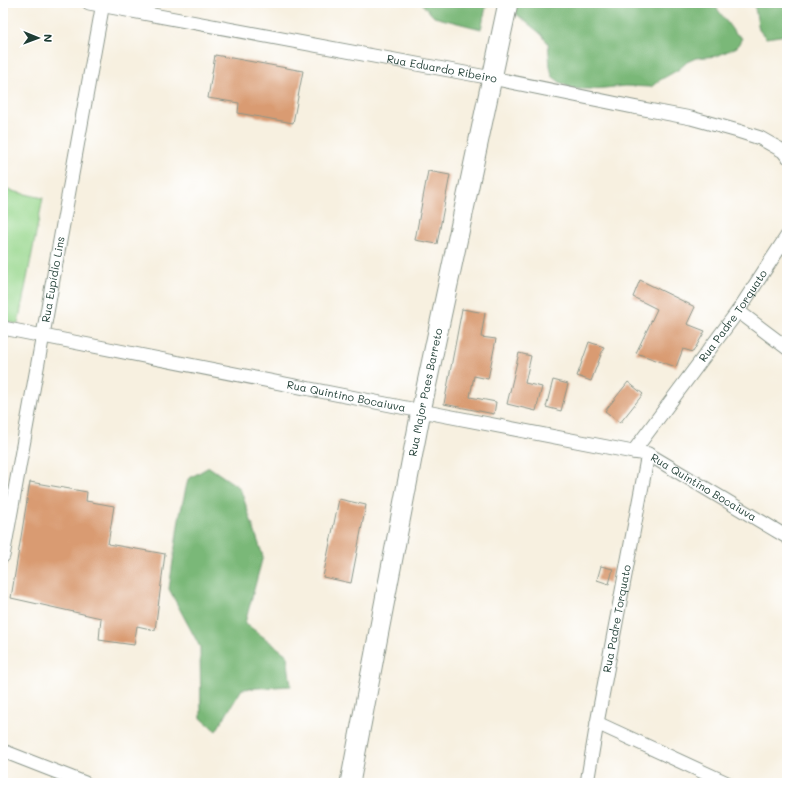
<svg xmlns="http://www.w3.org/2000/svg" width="790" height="786" viewBox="0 0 790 786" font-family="Mali,sans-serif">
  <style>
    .green { fill: #98d78d; stroke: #5c8a60 }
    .forest { fill: #7ab878; stroke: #4c7a56 }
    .building { fill: #d99b72 }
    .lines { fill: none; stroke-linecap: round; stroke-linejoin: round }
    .street-casing { stroke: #8b968a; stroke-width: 15 }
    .secondary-casing { stroke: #8b968a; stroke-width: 21 }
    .street { stroke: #fff; stroke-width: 13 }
    .secondary { stroke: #fff; stroke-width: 19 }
    .labels { text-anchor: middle; stroke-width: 4; stroke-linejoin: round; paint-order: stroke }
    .street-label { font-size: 11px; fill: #1f3d34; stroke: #fff }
  </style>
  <rect width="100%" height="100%" fill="#fff"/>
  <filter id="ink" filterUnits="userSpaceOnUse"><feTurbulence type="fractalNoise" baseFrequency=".025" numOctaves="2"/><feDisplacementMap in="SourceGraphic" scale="8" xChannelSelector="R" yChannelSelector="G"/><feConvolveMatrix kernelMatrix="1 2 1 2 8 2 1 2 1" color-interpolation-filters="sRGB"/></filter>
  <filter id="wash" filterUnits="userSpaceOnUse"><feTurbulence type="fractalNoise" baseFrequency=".012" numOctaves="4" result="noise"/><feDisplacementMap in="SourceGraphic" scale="16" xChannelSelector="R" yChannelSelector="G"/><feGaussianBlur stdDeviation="0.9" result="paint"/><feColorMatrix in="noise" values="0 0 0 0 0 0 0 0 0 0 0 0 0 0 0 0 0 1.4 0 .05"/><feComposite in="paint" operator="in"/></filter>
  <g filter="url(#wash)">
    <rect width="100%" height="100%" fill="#f7f0e0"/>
    <polygon class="green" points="3,189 43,198 18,324 3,321"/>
    <g class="forest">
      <polygon points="421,3 487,3 481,29 434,17"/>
      <polygon points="510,3 713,3 734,32 742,38 737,47 717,56 696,58 687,62 678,70 660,80 651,87 626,86 593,89 573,89 561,83 552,76 550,66 548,43 541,34 515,13"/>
      <polygon points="754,3 787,3 787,35 766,38 759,30"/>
      <polygon points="209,467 240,488 263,556 245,623 287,655 291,686 242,689 216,731 201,718 200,647 169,589 179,519 188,479"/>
    </g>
    <g id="blocks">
      <g class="building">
        <polygon points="215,55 303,71 293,123 238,113 239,103 208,98"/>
        <polygon points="428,171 450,175 437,244 415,240"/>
        <polygon points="640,280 695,307 687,324 705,331 693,352 683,349 676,367 636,353 657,309 633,297"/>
        <polygon points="462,309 485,313 481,337 496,339 488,379 474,376 470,397 496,402 494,414 444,404"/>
        <polygon points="589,342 604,347 591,381 577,376"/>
        <polygon points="519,353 531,356 525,383 542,387 536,411 507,404"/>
        <polygon points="553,380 568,384 561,411 546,407"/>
        <polygon points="628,382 643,394 620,423 605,411"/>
        <polygon points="30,482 87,492 86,501 114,506 108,544 165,554 155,630 137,626 134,645 99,640 101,618 11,598"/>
        <polygon points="339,499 366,505 351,583 323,577"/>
        <polygon points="601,566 613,569 609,584 597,580"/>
      </g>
    </g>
  </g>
  <g filter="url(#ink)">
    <use href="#blocks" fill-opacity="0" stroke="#8b968a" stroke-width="1"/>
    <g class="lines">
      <defs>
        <g id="street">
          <path id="s1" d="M 89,3 L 492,78 L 633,107 L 691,118 L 738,131 L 760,138 L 783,151 L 787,156"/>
          <polyline points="738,311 787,348"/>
          <path id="s2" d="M 3,328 L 421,411 L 633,452 L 648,454 L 787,537"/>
          <path id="s3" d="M 633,452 L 738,311 L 787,236"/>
          <path id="s4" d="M 3,556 L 103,3"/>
          <polyline points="597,723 727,783"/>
          <polyline points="3,751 85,783"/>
          <path id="s5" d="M 587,783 L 597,723 L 648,454"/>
        </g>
        <g id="secondary">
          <path id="s6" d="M 350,783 L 421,411 L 508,3"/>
        </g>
      </defs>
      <use href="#street" class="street-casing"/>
      <use href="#secondary" class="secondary-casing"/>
      <use href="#street" class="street"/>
      <use href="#secondary" class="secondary"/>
    </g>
  </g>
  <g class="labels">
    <g class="street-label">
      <text dy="4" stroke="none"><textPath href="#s1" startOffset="359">Rua Eduardo Ribeiro</textPath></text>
      <text dy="4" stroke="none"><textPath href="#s4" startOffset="281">Rua Eupídio Lins</textPath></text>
      <text dy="4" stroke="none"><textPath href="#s3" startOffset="169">Rua Padre Torquato</textPath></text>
      <text dy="4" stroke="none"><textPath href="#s6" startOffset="398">Rua Major Paes Barreto</textPath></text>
      <text dy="4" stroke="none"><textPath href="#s2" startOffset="350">Rua Quintino Bocaiuva</textPath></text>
      <text dy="4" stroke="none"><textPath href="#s2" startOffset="722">Rua Quintino Bocaiuva</textPath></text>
      <text dy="4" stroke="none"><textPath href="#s5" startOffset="167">Rua Padre Torquato</textPath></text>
    </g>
  </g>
  <rect width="790" height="786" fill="none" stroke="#fff" stroke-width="16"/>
  <g transform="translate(38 38) rotate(91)" stroke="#ffffff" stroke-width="3" paint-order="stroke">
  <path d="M0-3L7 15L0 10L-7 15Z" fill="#1f3d34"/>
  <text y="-6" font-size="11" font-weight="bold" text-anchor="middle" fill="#1f3d34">N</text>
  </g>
</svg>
